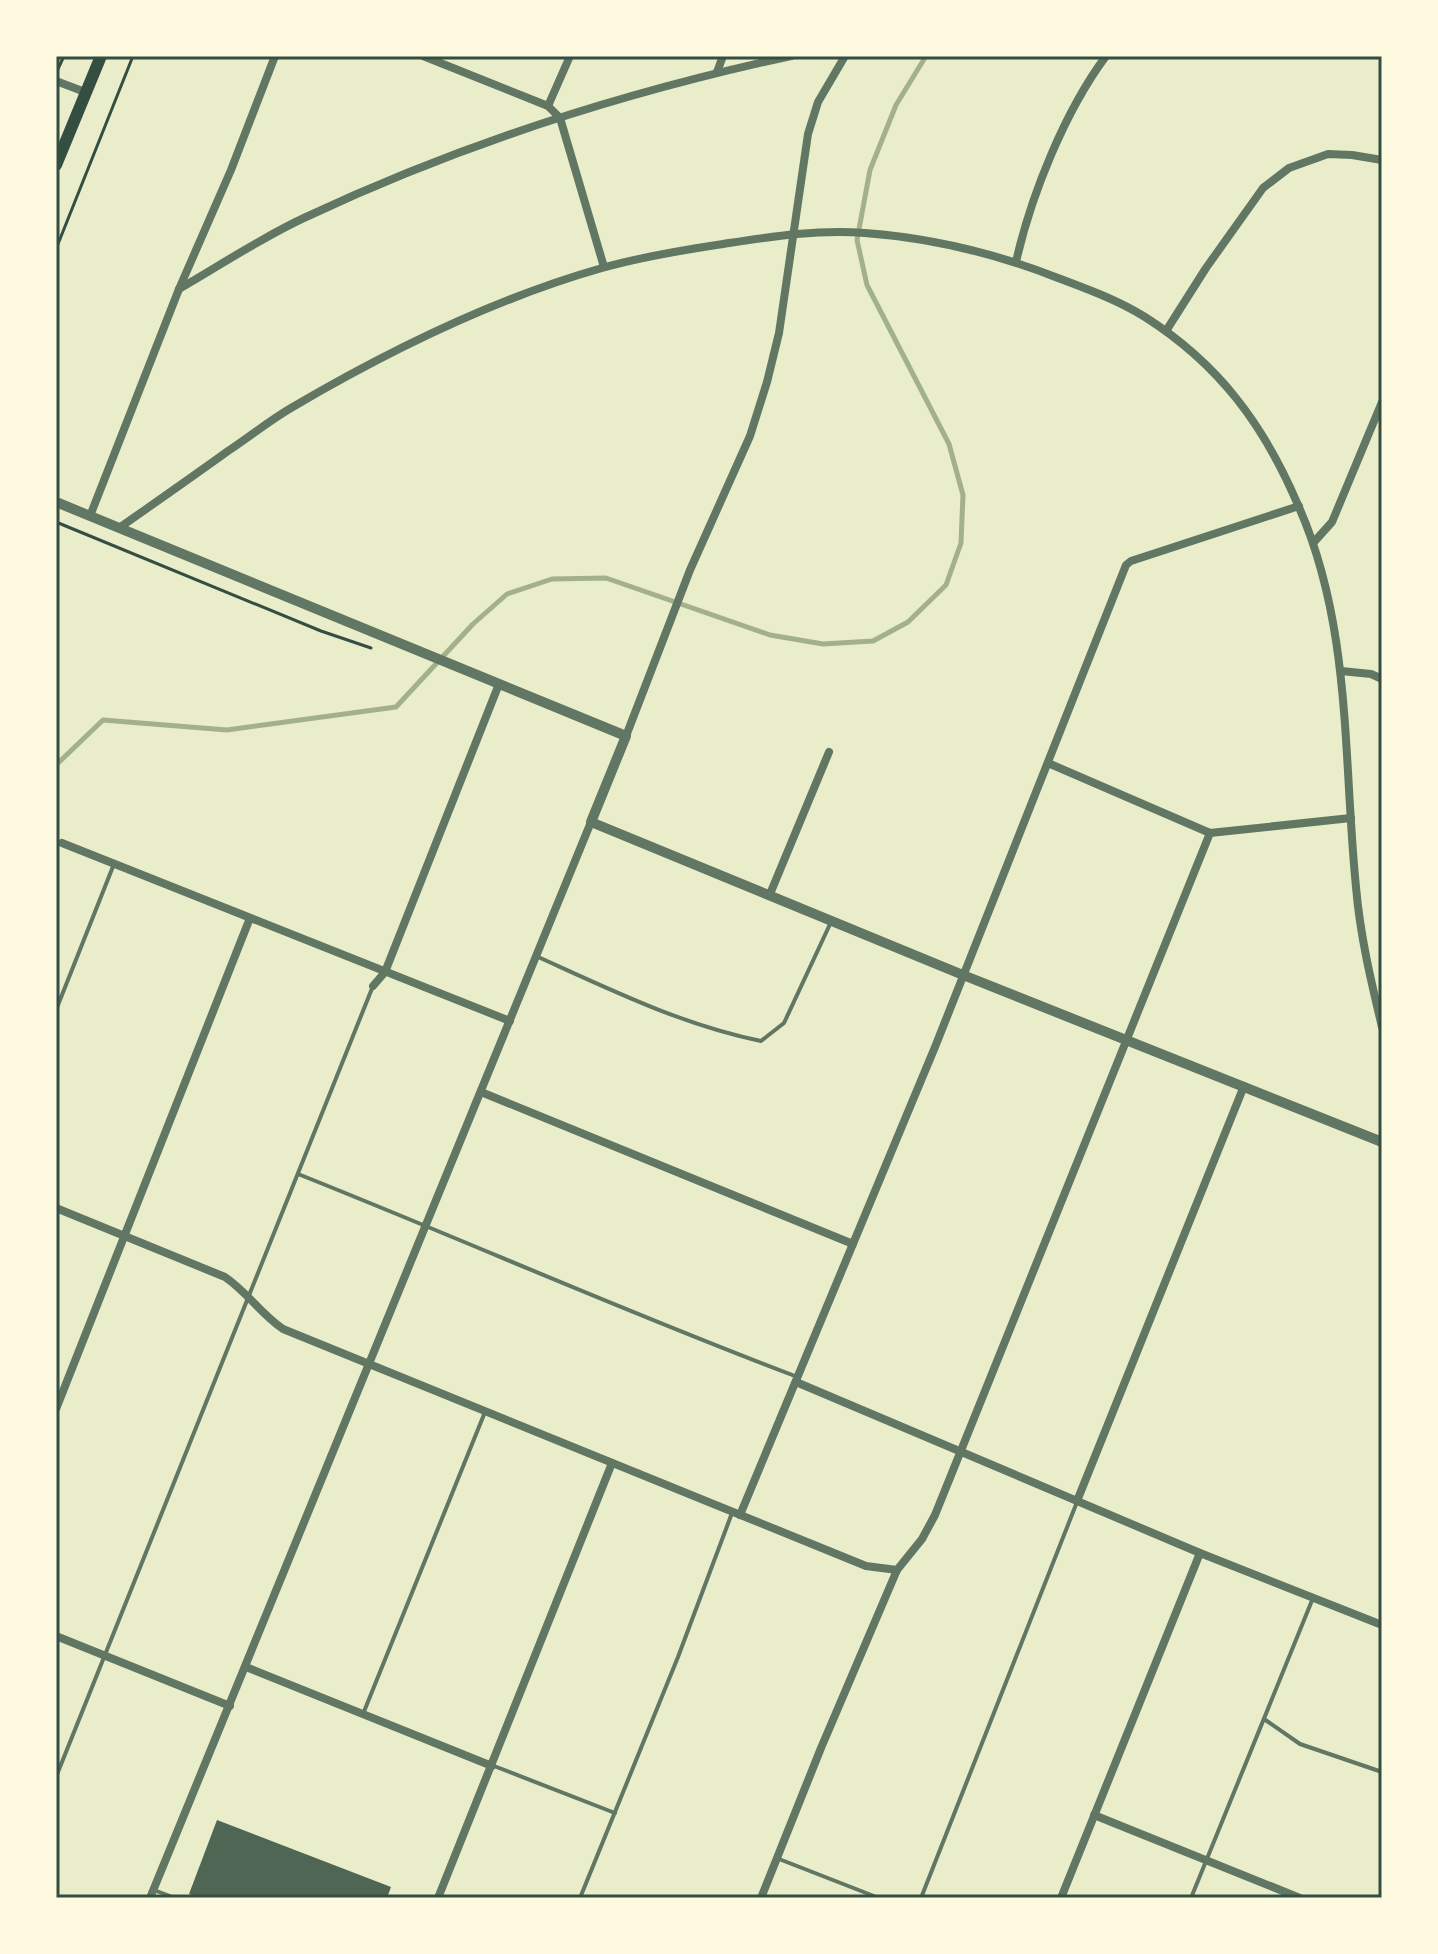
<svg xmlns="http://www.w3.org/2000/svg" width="1438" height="1954" viewBox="0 0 1438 1954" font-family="Literata,serif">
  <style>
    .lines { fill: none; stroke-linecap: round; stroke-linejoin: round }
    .stream { stroke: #a3b18a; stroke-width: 5 }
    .building { fill: #4f6655 }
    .path { stroke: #344e41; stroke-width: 3 }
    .service { stroke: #617663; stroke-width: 4 }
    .minor { stroke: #617663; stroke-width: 8 }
    .tertiary { stroke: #617663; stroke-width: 10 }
    .secondary { stroke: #344e41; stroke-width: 12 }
    .neatline { fill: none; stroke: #344e41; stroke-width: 3 }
  </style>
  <rect width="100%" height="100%" fill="#e9edc9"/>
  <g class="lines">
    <polyline class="stream" points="56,765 103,720 227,730 396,707 473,624 507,594 552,579 606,578 770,635 823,644 873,641 908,622 946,585 961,543 963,495 949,444 867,285 857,240 870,170 896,105 926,56"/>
  </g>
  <polygon class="building" points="217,1820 391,1887 387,1898 199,1898 189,1894"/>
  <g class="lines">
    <g class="path">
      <polyline points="57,71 64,56"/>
      <polyline points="56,249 133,56"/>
      <polyline points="56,522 321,631 371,648"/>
    </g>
    <g class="service">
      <path d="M 536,956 C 609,989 682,1025 761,1041 L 784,1023 L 831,922"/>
      <polyline points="56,1010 114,864"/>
      <path d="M 298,1174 C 464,1240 628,1313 795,1376"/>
      <polyline points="363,1714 485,1412"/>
      <polyline points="1264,1719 1300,1744 1382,1772"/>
      <polyline points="494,1766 615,1813"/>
      <polyline points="56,1777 373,986"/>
      <polyline points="779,1859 879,1898"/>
      <polyline points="154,1890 175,1898"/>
      <polyline points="580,1898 678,1657 732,1513"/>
      <polyline points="921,1898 1077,1502"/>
      <polyline points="1191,1898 1313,1598"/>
    </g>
    <g class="minor">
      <polyline points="423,56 548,106 560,118 604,267"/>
      <polyline points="717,72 723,56"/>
      <polyline points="56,81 85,92"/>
      <polyline points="548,106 570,56"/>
      <path d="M 1016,262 C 1031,195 1065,111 1106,56"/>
      <path d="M 179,289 C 221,265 262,237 306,217 C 461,144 625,92 791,56"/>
      <polyline points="1166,331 1206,268 1263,188 1289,168 1328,154 1352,155 1382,160"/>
      <polyline points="90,516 179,289 231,170 275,56"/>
      <path d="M 119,528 C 156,502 192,477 228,451 C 249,437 269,421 291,408 C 388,351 493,299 602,268 C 641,257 683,250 723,244 C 769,237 818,229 865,233 C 932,238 995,253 1058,278 C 1087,289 1118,300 1145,317 C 1219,364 1264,425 1298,505 C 1352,626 1343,758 1356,887 C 1360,935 1371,981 1382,1027"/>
      <polyline points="1314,542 1332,522 1382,402"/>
      <polyline points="1341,671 1371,674 1382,679"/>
      <polyline points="626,736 690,570 750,436 767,382 779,333 808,134 818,102 845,56"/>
      <polyline points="1048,763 1210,833 1351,818"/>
      <polyline points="62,843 510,1021"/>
      <polyline points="770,894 829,752"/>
      <polyline points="373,986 385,972 499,684"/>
      <polyline points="481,1092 853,1244"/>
      <path d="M 56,1208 L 225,1277 C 247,1292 261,1314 283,1329 L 866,1566 L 897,1570"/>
      <polyline points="796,1382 1200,1553 1382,1625"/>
      <polyline points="56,1409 250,918"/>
      <polyline points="1077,1501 1244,1086"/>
      <polyline points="740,1515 935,1047 1126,565 1131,561 1299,506"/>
      <polyline points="56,1636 230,1706"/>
      <polyline points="246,1667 492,1766"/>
      <polyline points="1094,1815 1300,1898"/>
      <polyline points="150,1898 591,822"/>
      <polyline points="438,1898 612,1463"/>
      <polyline points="761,1898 821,1748 897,1570 922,1539 935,1515 1210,833"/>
      <polyline points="1061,1898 1200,1553"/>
    </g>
    <polyline class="tertiary" points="56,502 626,736 591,822 963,975 1382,1142"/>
    <polyline class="secondary" points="56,165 101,56"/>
  </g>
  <rect width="1438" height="1954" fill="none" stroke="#fefae0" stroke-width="116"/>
  <rect x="58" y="58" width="1322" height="1838" class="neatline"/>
</svg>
